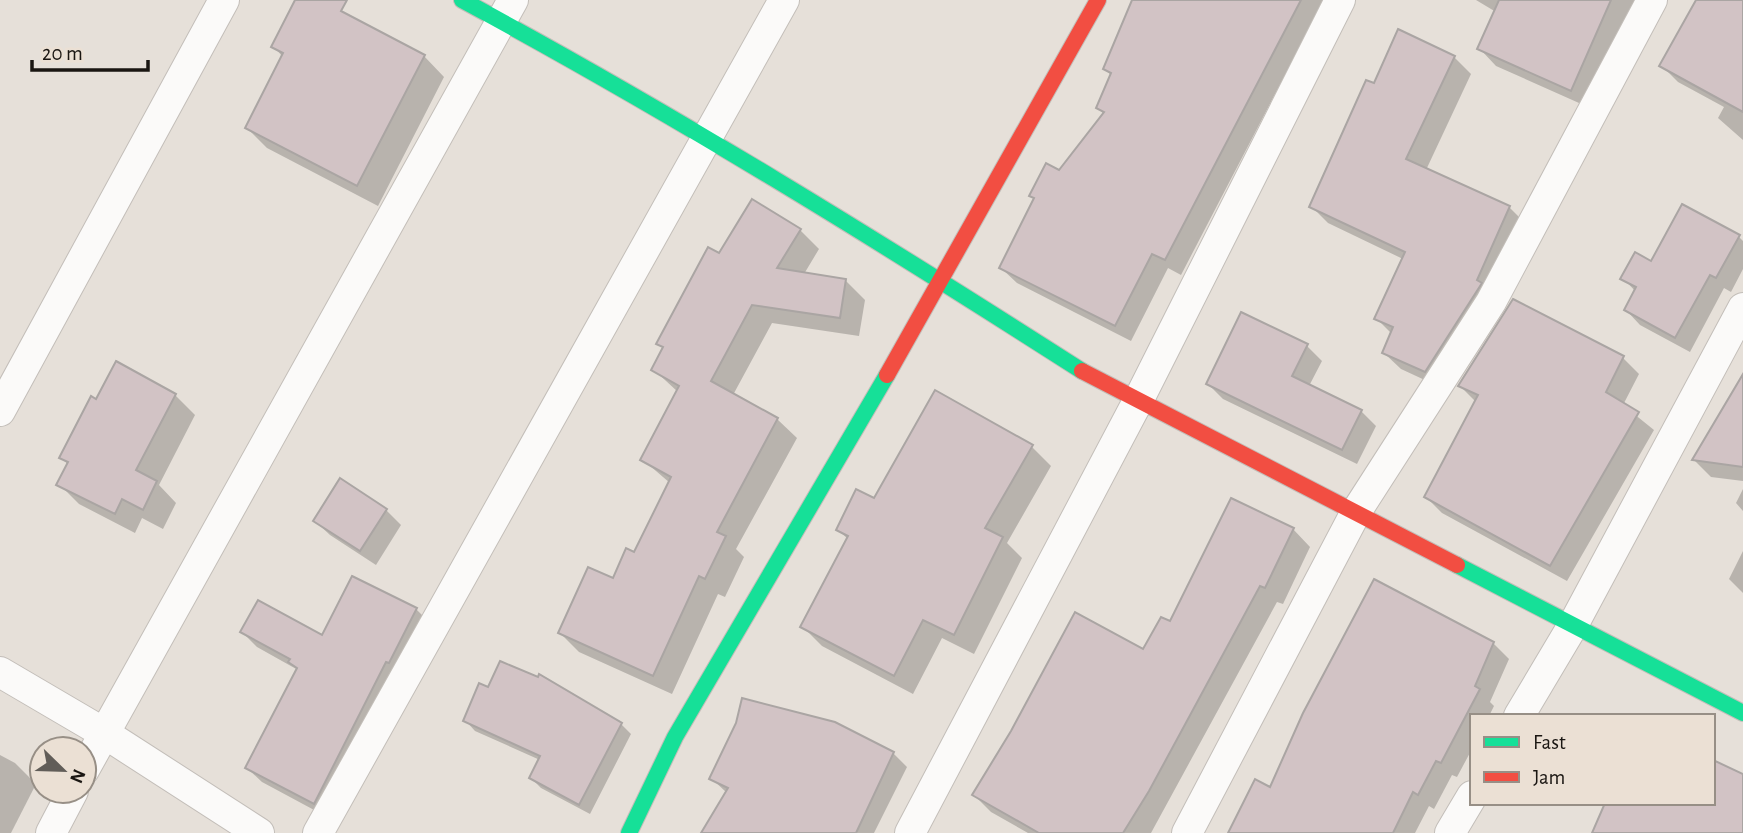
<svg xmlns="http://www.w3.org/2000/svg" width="1743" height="833" viewBox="0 0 1743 833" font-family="'Alegreya Sans',sans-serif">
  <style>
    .shadow { fill: #0003 }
    .building { fill: #d2c3c5; stroke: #aaa5a3; stroke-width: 2 }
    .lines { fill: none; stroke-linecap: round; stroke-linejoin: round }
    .street-casing { stroke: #c3beb9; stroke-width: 32 }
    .fast-casing { stroke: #c3beb9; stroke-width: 18 }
    .jam-casing { stroke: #c3beb9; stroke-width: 18 }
    .street { stroke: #fbfaf9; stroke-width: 30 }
    .fast { stroke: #16e098; stroke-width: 16 }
    .jam { stroke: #f24e42; stroke-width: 16 }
  </style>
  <rect width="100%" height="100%" fill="#e6e0d9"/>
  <g class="shadow">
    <polygon points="297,0 315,0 424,56 444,77 378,206 267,148 247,128 283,57 273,46"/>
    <polygon points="1136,0 1324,0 1181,275 1168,268 1131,341 1017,283 1001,268 1035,200 1031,195 1060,172 1104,114 1098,108 1112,76 1105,69"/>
    <polygon points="1476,0 1638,0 1588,107 1496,66 1480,49 1496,12"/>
    <polygon points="1700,0 1743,0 1743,140 1718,118 1724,107 1678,82 1661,65"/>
    <polygon points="1454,57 1471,74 1426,170 1509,207 1526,224 1442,388 1401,369 1384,353 1392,334 1376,318 1403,259 1328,223 1311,206 1374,85"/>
    <polygon points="800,230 819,249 804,274 846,281 865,300 859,336 772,323 733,395 777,419 797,438 736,549 744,557 725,597 718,594 672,694 579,652 560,633 614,581 635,554 670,483 642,459 678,392 653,369 664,349 658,343 720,255"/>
    <polygon points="1739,237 1743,241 1743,269 1731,292 1724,288 1690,352 1640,325 1626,310 1636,292 1623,278 1652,263"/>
    <polygon points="1307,346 1322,361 1309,386 1361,411 1376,426 1357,464 1223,399 1208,384"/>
    <polygon points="1623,358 1639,374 1623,405 1654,430 1567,581 1442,513 1426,497 1476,402 1460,386"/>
    <polygon points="117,364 175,395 195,415 159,485 176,503 163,529 142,518 135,533 79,504 59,484 69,465 61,458"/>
    <polygon points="1743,375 1743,481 1711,477 1694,460"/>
    <polygon points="1032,447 1051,466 1007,543 1022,558 974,654 942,638 913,694 822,646 803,627 848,539 838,530 875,500"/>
    <polygon points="340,481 386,510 401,525 376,565 330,535 315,521"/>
    <polygon points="1743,489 1743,511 1736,503"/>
    <polygon points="1293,529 1310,547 1283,604 1277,602 1151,833 1028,833 991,812 974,795 1144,651 1171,624"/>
    <polygon points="1743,551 1743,593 1729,579"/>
    <polygon points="416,609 431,624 329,818 262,782 247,768 298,670 257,647 242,632 323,637"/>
    <polygon points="1493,643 1509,659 1490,702 1494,706 1489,716 1472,716 1472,749 1457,777 1452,775 1434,809 1429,806 1415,833 1229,833 1271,789"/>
    <polygon points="489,690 621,724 631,734 590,814 541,788 531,778 540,760 475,731 465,720"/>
    <polygon points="893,753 907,767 874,833 703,833 727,793 711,778"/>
    <polygon points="0,755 15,763 36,784 11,833 0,833"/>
  </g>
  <g class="building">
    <polygon points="295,0 347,0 341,11 425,55 357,186 245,128 283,53 271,47"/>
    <polygon points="1132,0 1301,0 1165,260 1152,254 1115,326 999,268 1034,198 1029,196 1046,163 1059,170 1104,112 1096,108 1111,73 1103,69"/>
    <polygon points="1499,0 1611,0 1571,91 1477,49"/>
    <polygon points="1696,0 1743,0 1743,112 1659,66"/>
    <polygon points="1398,29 1455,56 1406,159 1510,206 1477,280 1482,283 1425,372 1382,353 1393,327 1374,319 1405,252 1309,207 1366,80 1374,83"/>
    <polygon points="752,199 801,229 777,268 846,279 840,318 752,305 711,381 778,418 717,532 726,536 705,579 699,576 653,676 558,633 588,567 613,578 626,548 634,552 671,477 640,460 679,386 651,370 663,347 656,344 708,247 719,253"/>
    <polygon points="1682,204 1740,235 1716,278 1710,275 1675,338 1624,310 1636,287 1620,279 1635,252 1651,261"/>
    <polygon points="1513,299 1624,356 1606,392 1639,412 1550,566 1424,497 1478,395 1458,386"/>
    <polygon points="1241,312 1308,344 1292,376 1362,410 1342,450 1206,384"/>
    <polygon points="116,361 176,394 136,470 157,481 143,510 122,499 115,514 56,485 68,462 59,458 91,396 96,399"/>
    <polygon points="1743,374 1743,467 1692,460"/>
    <polygon points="935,390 1033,445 985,528 1003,537 954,635 923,620 894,676 800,627 848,536 836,530 856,489 874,498"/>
    <polygon points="340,478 387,509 360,551 313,521"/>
    <polygon points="1231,498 1294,528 1265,588 1260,586 1149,791 1123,833 1039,833 972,795 1011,731 1075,612 1143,649 1161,617 1170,621"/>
    <polygon points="352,576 417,608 389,663 386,662 314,804 245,768 297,668 288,662 290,659 240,632 258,600 322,635"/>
    <polygon points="1374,579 1494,642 1475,686 1480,689 1441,763 1436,761 1418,795 1413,792 1393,833 1228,833 1255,779 1270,787 1303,713"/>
    <polygon points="500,661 538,677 539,674 622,723 579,805 529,778 540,756 463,721 479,683 488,687"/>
    <polygon points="742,698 835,722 894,752 856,833 701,833 728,788 709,779 736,723"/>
    <polygon points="1713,760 1743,774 1743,833 1592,833 1605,803 1713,803"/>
  </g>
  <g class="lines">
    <defs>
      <g id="street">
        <polyline points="0,411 224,0"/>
        <polyline points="0,672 104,733 259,833"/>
        <polyline points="1519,716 1572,627 1743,308"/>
        <polyline points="84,770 513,0"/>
        <polyline points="51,833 73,791"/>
        <polyline points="318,833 784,0"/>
        <polyline points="910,833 1138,401 1340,0"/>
        <polyline points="1187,833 1356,512 1491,302 1652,0"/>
        <polyline points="1450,833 1472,796"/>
      </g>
      <g id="fast">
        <path d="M 462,0 C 674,114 879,241 1082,371"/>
        <polyline points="1457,565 1743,713"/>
        <polyline points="629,833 675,737 887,375"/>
      </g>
      <g id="jam">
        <polyline points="1082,371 1457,565"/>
        <polyline points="887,375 1098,0"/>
      </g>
    </defs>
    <use href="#street" class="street-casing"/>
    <use href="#fast" class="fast-casing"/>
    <use href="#jam" class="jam-casing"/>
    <use href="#street" class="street"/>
    <use href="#fast" class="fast"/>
    <use href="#jam" class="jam"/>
  </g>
  <rect x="1470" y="714" width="245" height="91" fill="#ebe0d4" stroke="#978f86" stroke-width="2"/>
  <rect x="1484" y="737" width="35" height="10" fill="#16e098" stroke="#978f86" stroke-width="2"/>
  <text x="1533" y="749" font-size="21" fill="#1a1612">Fast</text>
  <rect x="1484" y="772" width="35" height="10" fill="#f24e42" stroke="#978f86" stroke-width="2"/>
  <text x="1533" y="784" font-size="21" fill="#1a1612">Jam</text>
  <g transform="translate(63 770) rotate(113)"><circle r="33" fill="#ebe0d4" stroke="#978f86" stroke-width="2"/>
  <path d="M0-5L12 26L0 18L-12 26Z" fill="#615d58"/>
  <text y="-10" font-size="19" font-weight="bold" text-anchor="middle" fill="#1a1612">N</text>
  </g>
  <path d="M32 60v10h116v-10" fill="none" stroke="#1a1612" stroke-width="3.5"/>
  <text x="42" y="60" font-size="21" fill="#1a1612" stroke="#ebe0d4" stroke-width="5" paint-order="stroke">20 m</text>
</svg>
